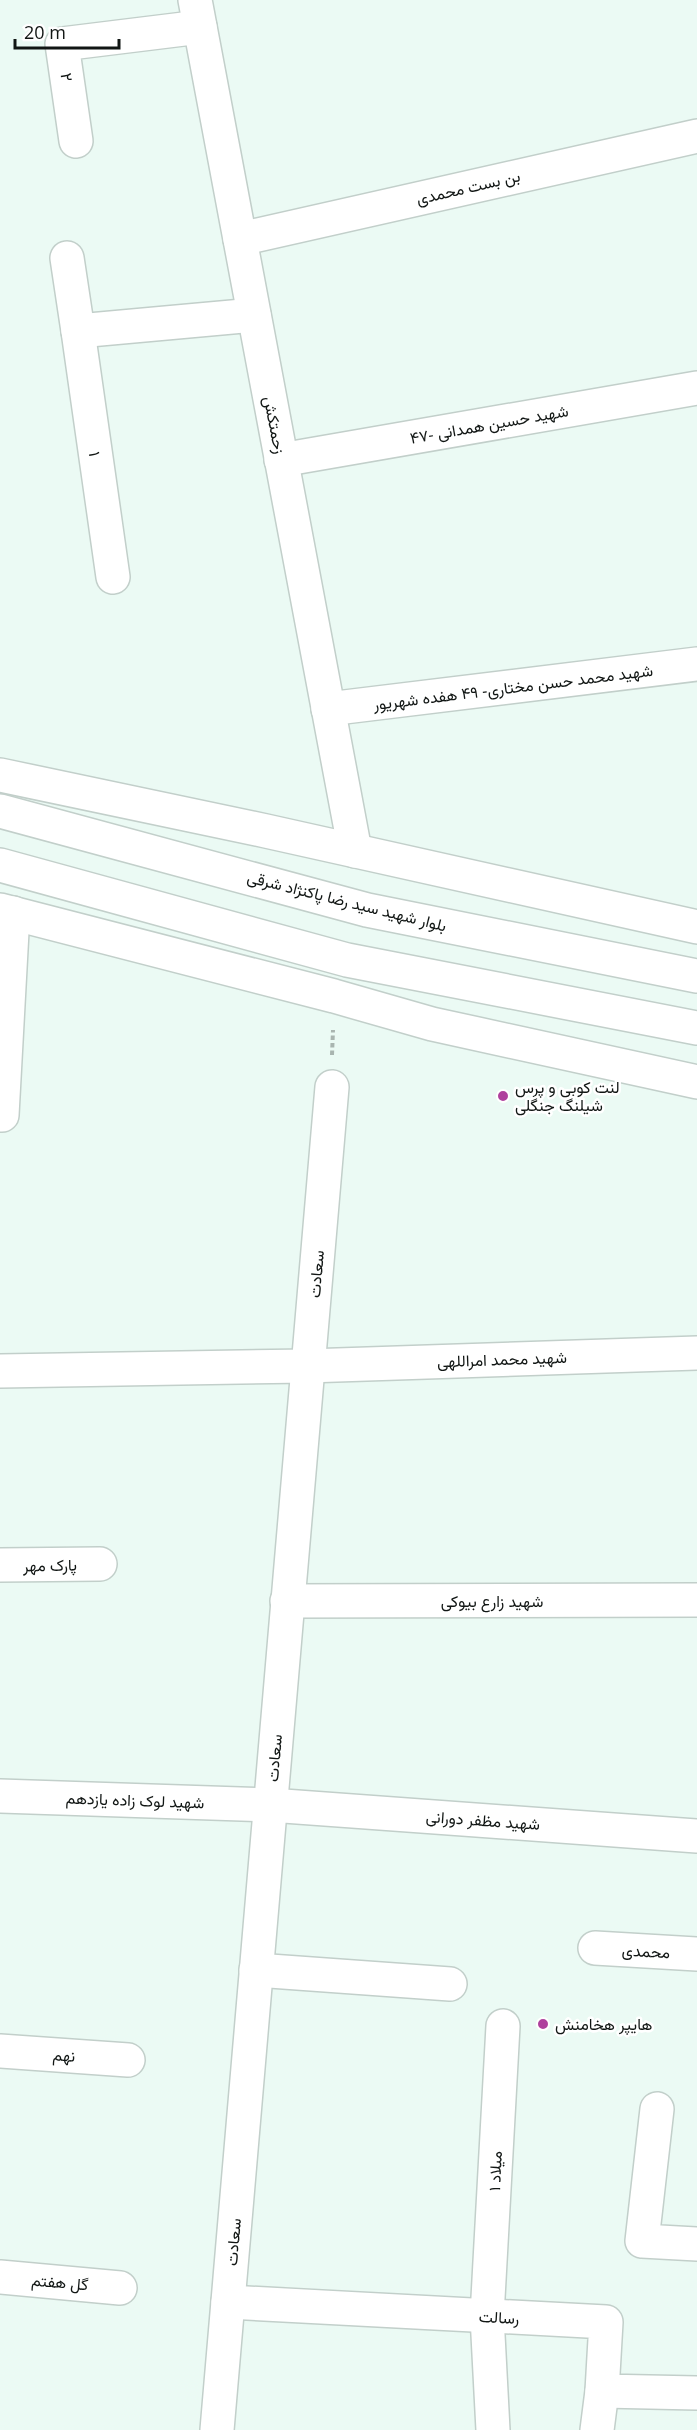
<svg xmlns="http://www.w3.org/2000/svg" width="697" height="2430" viewBox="0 0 697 2430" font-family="'Open Sans',Vazirmatn,sans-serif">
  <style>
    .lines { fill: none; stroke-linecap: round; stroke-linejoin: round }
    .minor-casing { stroke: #c2cfca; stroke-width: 36 }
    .major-casing { stroke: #c2cfca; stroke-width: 36 }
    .path { stroke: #a9b5b0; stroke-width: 4; stroke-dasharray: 4.5 3; stroke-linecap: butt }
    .minor { stroke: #fff; stroke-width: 33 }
    .major { stroke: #fff; stroke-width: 33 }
    .poi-dot { fill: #af409d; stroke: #fff; stroke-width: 2 }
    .labels { text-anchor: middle; stroke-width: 5; stroke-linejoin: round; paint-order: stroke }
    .street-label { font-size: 16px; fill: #111614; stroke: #fff }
    .poi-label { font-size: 16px; fill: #111614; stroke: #fff; text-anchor: start }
  </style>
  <rect width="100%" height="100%" fill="#ebfaf4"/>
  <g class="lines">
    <defs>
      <g id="minor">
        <polyline points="195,0 355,851"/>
        <polyline points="76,141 62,44 200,27"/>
        <polyline points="240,239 697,136"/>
        <polyline points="67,258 78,331 254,315"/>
        <polyline points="78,331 113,577"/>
        <polyline points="281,460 697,388"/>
        <polyline points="328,709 697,664"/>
        <polyline points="0,1115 2,1115 13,913"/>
        <polyline points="0,1371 307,1366 697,1353"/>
        <polyline points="0,1565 100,1564"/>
        <polyline points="287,1601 697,1600"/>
        <polyline points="0,1796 270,1805 697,1836"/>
        <polyline points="595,1948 697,1954"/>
        <polyline points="256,1970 450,1984"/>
        <polyline points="0,2051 128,2060"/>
        <polyline points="657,2109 642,2241 697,2244"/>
        <polyline points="0,2277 120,2288"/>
        <polyline points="228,2302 606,2322 602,2391 697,2393"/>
        <polyline points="217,2430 332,1087"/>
        <polyline points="493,2430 487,2316 503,2026"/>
        <polyline points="597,2430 602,2391"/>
      </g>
      <g id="major">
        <polyline points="0,775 266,831 697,927"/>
        <polyline points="0,811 367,910 697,976"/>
        <polyline points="0,865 347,960 697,1028"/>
        <polyline points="0,910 334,996 432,1024 697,1082"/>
      </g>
    </defs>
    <use href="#minor" class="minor-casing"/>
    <use href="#major" class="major-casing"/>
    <polyline class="path" points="332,1055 333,1030"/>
    <use href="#minor" class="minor"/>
    <use href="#major" class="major"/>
  </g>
  <g class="poi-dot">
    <circle cx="503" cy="1096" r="6"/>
    <circle cx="543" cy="2024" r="6"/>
  </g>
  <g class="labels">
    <g class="street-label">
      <text transform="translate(67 77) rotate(82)" y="6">۲</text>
      <text transform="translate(468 187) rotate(-13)" y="6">بن بست محمدی</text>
      <text transform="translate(489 424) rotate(-10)" y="6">شهید حسین همدانی -۴۷</text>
      <text transform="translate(275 425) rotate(79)" y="6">زحمتکش</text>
      <text transform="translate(95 454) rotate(82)" y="6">۱</text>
      <text transform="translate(513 687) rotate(-7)" y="6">شهید محمد حسن مختاری- ۴۹ هفده شهریور</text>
      <text transform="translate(347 901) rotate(14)" y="6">بلوار شهید سید رضا پاکنژاد شرقی</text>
      <text transform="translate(316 1274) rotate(-85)" y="6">سعادت</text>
      <text transform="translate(502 1359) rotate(-2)" y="6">شهید محمد امراللهی</text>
      <text transform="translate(50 1565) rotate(-1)" y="6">پارک مهر</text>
      <text x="492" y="1607">شهید زارع بیوکی</text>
      <text transform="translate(274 1758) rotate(-85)" y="6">سعادت</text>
      <text transform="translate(135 1800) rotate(2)" y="6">شهید لوک زاده یازدهم</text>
      <text transform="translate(483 1820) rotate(4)" y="6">شهید مظفر دورانی</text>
      <text transform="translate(646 1951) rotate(3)" y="6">محمدی</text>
      <text transform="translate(64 2055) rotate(4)" y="6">نهم</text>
      <text transform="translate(495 2171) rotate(-87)" y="6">میلاد ۱</text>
      <text transform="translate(233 2242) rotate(-85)" y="6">سعادت</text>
      <text transform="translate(60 2282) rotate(5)" y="6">گل هفتم</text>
      <text transform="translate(499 2317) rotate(3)" y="6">رسالت</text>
    </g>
    <g class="poi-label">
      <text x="515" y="1093">لنت کوبی و پرس<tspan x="515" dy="18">شیلنگ‌ جنگلی</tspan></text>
      <text x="555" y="2030">هایپر هخامنش</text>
    </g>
  </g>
  <path d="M15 39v9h104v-9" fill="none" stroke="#111614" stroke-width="3"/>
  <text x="24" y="39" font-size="18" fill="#111614" stroke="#ffffff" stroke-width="4.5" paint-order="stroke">20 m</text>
</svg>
